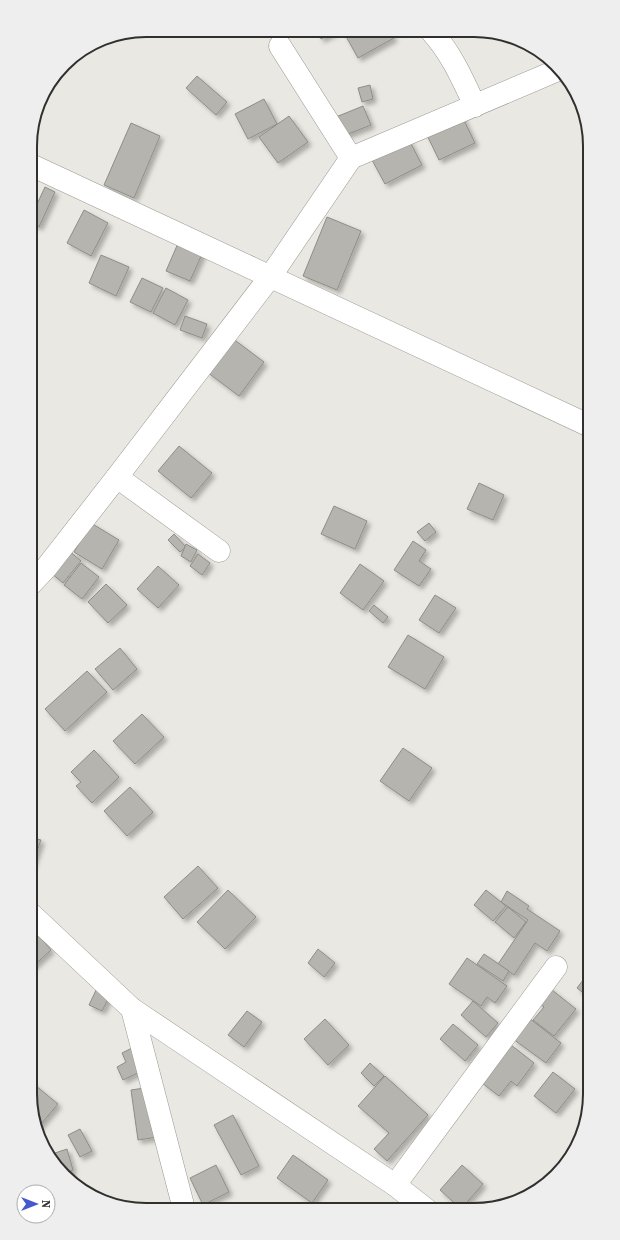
<svg xmlns="http://www.w3.org/2000/svg" width="620" height="1240" viewBox="0 0 620 1240" font-family="'Source Serif 4',serif">
  <style>
    .building { fill: #b6b4af; stroke: #8f8d88; filter: url(#shadow) }
    .lines { fill: none; stroke-linecap: round; stroke-linejoin: round }
    .minor-casing { stroke: #9b9994; stroke-width: 23 }
    .tertiary-casing { stroke: #9b9994; stroke-width: 23 }
    .minor { stroke: #fff; stroke-width: 22 }
    .tertiary { stroke: #fff; stroke-width: 22 }
    .rim { fill: none; stroke: #31302e; stroke-width: 2 }
  </style>
  <defs>
    <filter id="shadow"><feDropShadow dx="3.5" dy="3.5" stdDeviation="2" flood-color="#0004"/></filter>
  </defs>
  <rect width="100%" height="100%" fill="#eae8e2"/>
  <g class="building">
    <polygon points="318,31 337,31 321,39"/>
    <polygon points="343,31 390,32 394,38 358,58"/>
    <polygon points="197,76 227,102 216,115 186,88"/>
    <polygon points="370,85 373,99 362,102 358,88"/>
    <polygon points="264,99 277,124 248,139 235,114"/>
    <polygon points="363,106 371,125 338,138 331,119"/>
    <polygon points="461,114 475,143 439,160 425,131"/>
    <polygon points="289,116 308,142 278,163 259,137"/>
    <polygon points="131,123 160,136 134,198 104,185"/>
    <polygon points="409,140 422,165 385,184 372,160"/>
    <polygon points="45,187 55,192 39,227 31,223 31,217"/>
    <polygon points="84,210 108,223 91,256 67,243"/>
    <polygon points="327,217 361,231 337,290 303,276"/>
    <polygon points="179,241 203,252 190,281 166,271"/>
    <polygon points="101,255 129,267 116,296 89,283"/>
    <polygon points="142,278 163,288 151,312 130,302"/>
    <polygon points="166,288 188,300 175,325 153,313"/>
    <polygon points="185,316 207,324 202,338 180,330"/>
    <polygon points="232,338 264,362 239,396 207,372"/>
    <polygon points="179,446 212,473 191,498 158,471"/>
    <polygon points="479,483 504,495 493,520 467,509"/>
    <polygon points="334,506 367,521 355,549 321,534"/>
    <polygon points="91,523 119,540 102,569 74,552"/>
    <polygon points="429,523 436,532 425,541 417,532"/>
    <polygon points="174,534 186,547 180,552 168,540"/>
    <polygon points="413,541 426,550 419,561 431,569 419,586 394,570"/>
    <polygon points="186,544 197,550 191,562 181,556"/>
    <polygon points="68,550 81,561 63,583 50,572"/>
    <polygon points="198,554 210,563 202,575 190,566"/>
    <polygon points="81,563 99,577 82,599 64,585"/>
    <polygon points="360,564 384,581 363,610 340,593"/>
    <polygon points="158,566 179,585 158,608 137,589"/>
    <polygon points="106,584 127,605 108,623 88,602"/>
    <polygon points="435,595 456,608 439,633 419,620"/>
    <polygon points="374,605 388,617 383,623 369,611"/>
    <polygon points="408,635 444,657 425,689 388,667"/>
    <polygon points="120,648 137,669 113,690 95,669"/>
    <polygon points="87,671 107,692 65,731 45,709"/>
    <polygon points="142,714 164,737 135,764 113,741"/>
    <polygon points="403,748 432,768 409,801 380,781"/>
    <polygon points="94,750 119,777 92,803 76,786 81,782 71,772"/>
    <polygon points="130,787 153,812 127,836 104,811"/>
    <polygon points="30,837 41,840 32,865 30,864"/>
    <polygon points="198,866 218,888 183,919 164,897"/>
    <polygon points="228,890 256,917 225,949 197,922"/>
    <polygon points="486,890 506,906 493,921 474,905"/>
    <polygon points="507,891 529,906 527,909 560,931 547,951 535,943 514,975 498,964 528,920 501,902"/>
    <polygon points="508,907 526,922 514,938 495,922"/>
    <polygon points="35,931 51,950 30,969 30,936"/>
    <polygon points="318,949 335,963 324,977 308,963"/>
    <polygon points="484,954 509,971 503,981 477,964"/>
    <polygon points="467,958 507,986 495,1003 487,997 481,1006 449,984"/>
    <polygon points="590,971 590,998 577,988"/>
    <polygon points="99,984 112,991 102,1011 89,1005"/>
    <polygon points="547,986 576,1009 554,1036 533,1020 544,1007 536,1000"/>
    <polygon points="473,1001 498,1023 486,1037 461,1015"/>
    <polygon points="247,1011 262,1022 244,1047 228,1035"/>
    <polygon points="529,1018 561,1043 546,1063 513,1039"/>
    <polygon points="325,1019 349,1045 328,1065 304,1039"/>
    <polygon points="453,1024 478,1045 465,1061 440,1039"/>
    <polygon points="511,1045 534,1063 517,1086 511,1081 499,1096 482,1083"/>
    <polygon points="134,1047 144,1070 123,1080 117,1067 126,1062 122,1053"/>
    <polygon points="370,1063 384,1076 374,1086 361,1073"/>
    <polygon points="553,1072 575,1089 556,1113 534,1096"/>
    <polygon points="385,1076 428,1115 387,1161 374,1149 389,1133 358,1106"/>
    <polygon points="30,1081 58,1104 36,1130 30,1094"/>
    <polygon points="151,1087 158,1137 138,1140 131,1090"/>
    <polygon points="233,1115 259,1166 241,1175 214,1125"/>
    <polygon points="80,1129 92,1151 80,1157 68,1135"/>
    <polygon points="67,1149 73,1170 70,1171 75,1184 70,1181 52,1154"/>
    <polygon points="293,1155 328,1180 312,1203 277,1178"/>
    <polygon points="216,1165 229,1192 203,1205 190,1178"/>
    <polygon points="462,1165 483,1184 461,1209 440,1190"/>
    <polygon points="179,1204 179,1209 150,1209 150,1207"/>
  </g>
  <g class="lines">
    <defs>
      <g id="minor">
        <path d="M 432,32 C 451,53 463,80 475,106"/>
        <polyline points="280,46 351,158"/>
        <polyline points="117,477 219,551"/>
        <polyline points="31,584 46,568 117,477 270,277 351,158 558,70"/>
        <polyline points="30,913 132,1009 395,1185 427,1210"/>
        <polyline points="132,1009 184,1209"/>
        <polyline points="395,1185 556,967"/>
      </g>
      <polyline id="tertiary" points="31,165 590,426"/>
    </defs>
    <use href="#minor" class="minor-casing"/>
    <use href="#tertiary" class="tertiary-casing"/>
    <use href="#minor" class="minor"/>
    <use href="#tertiary" class="tertiary"/>
  </g>
  <path d="M0 0H620V1240H0ZM146 37H474A109 109 0 0 1 583 146V1094A109 109 0 0 1 474 1203H146A109 109 0 0 1 37 1094V146A109 109 0 0 1 146 37Z" fill="#efeeee" fill-rule="evenodd"/>
  <path class="rim" d="M146 37H474A109 109 0 0 1 583 146V1094A109 109 0 0 1 474 1203H146A109 109 0 0 1 37 1094V146A109 109 0 0 1 146 37Z"/>
  <g transform="translate(36 1204) rotate(90)"><circle r="19" fill="#ffffff" stroke="#adacab"/>
  <path d="M0-3L7 15L0 10L-7 15Z" fill="#4459cc"/>
  <text y="-6" font-size="11" font-weight="bold" text-anchor="middle" fill="#31302e">N</text>
  </g>
</svg>
